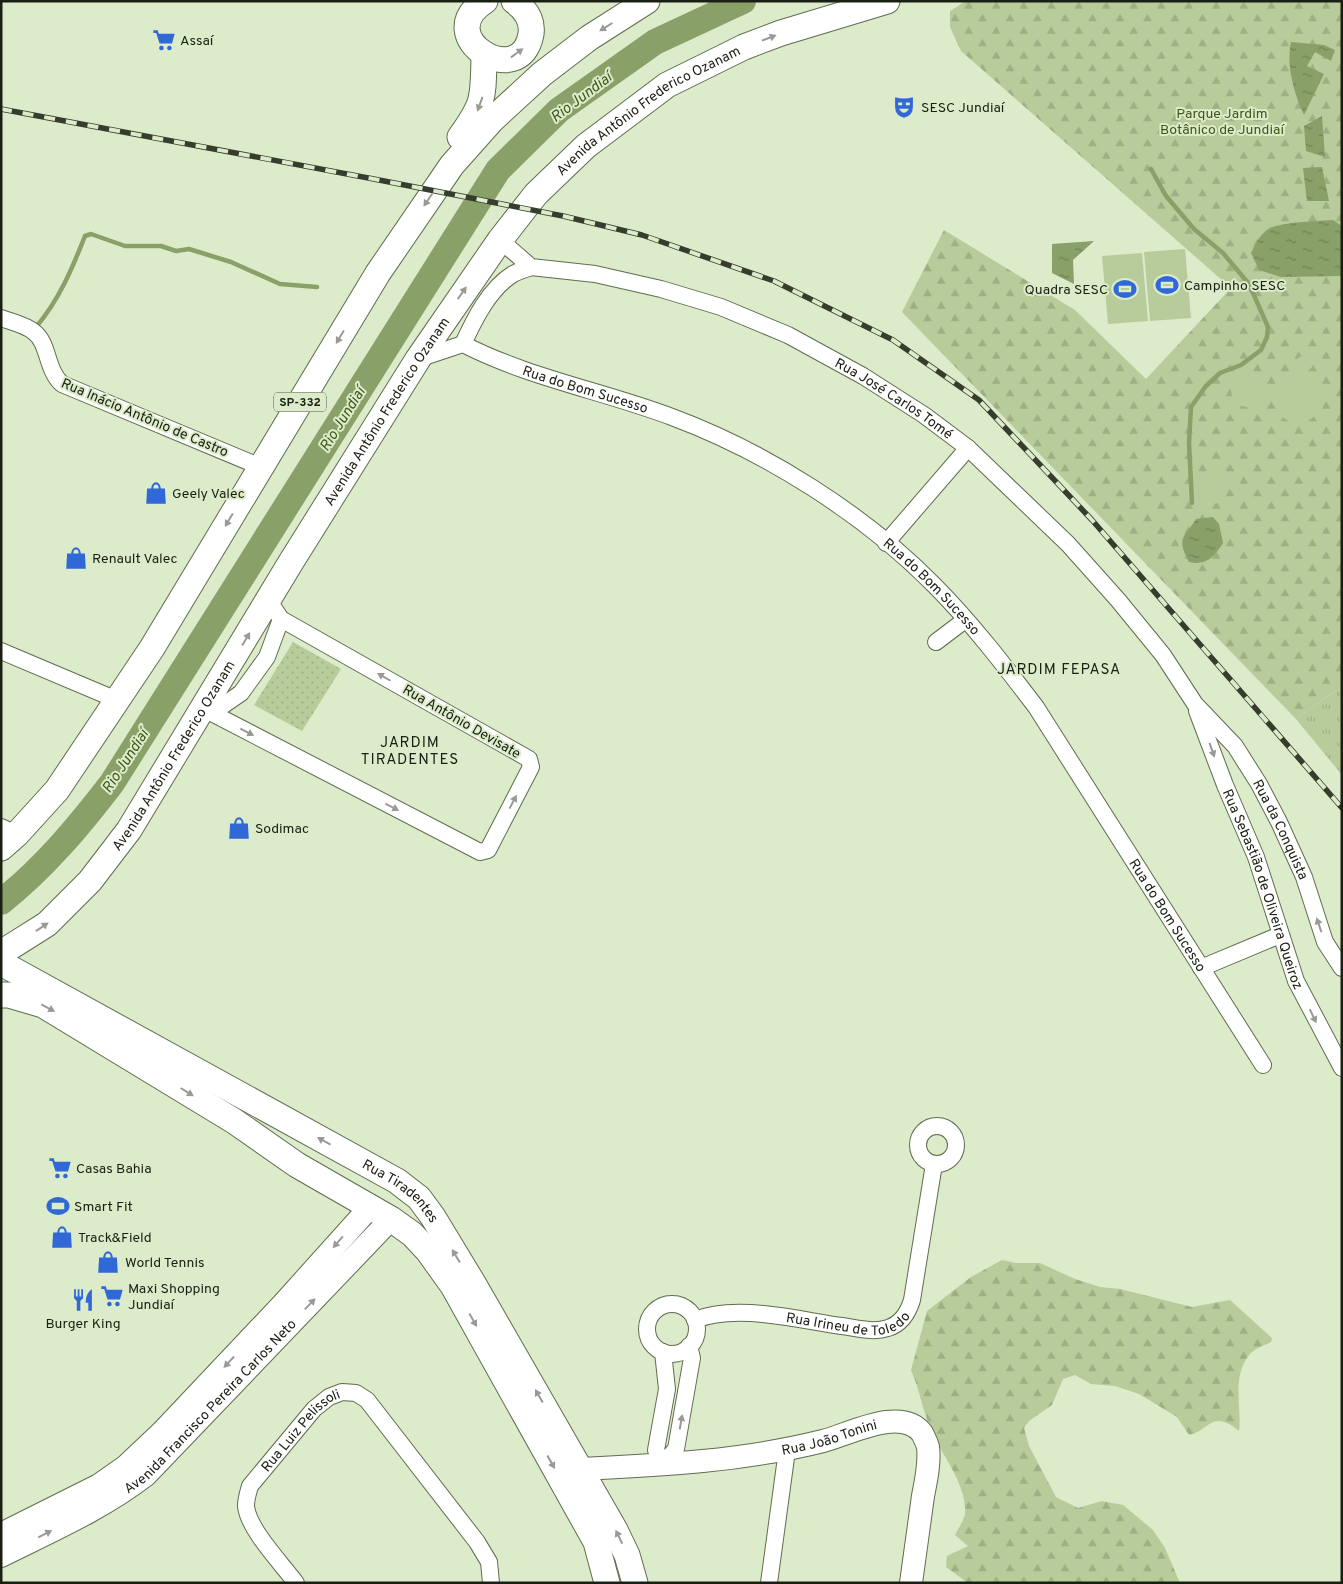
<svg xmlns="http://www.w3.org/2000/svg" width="1343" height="1584" viewBox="0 0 1343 1584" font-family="Overpass,sans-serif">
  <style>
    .grass { fill: url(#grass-tufts) }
    .forest { fill: url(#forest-firs) }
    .park { fill: url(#park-dots) }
    .garden { fill: #b7cc9a }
    .water { fill: url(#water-ripples) }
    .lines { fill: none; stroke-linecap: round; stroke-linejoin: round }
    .stream { stroke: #89a068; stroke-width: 4.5 }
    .river { stroke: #89a068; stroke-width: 26 }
    .street-casing { stroke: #606c4f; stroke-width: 18 }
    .secondary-casing { stroke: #606c4f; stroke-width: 24 }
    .primary-casing { stroke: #606c4f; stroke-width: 27 }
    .street { stroke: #fff; stroke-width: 16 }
    .secondary { stroke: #fff; stroke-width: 22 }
    .primary { stroke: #fff; stroke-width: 25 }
    .rail-casing { stroke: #363d2d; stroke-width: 5.5 }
    .rail { stroke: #dcebc9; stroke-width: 4; stroke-dasharray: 11; stroke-linecap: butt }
    .oneway { fill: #989a95 }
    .labels { text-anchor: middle; stroke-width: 4; stroke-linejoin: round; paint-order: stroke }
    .shield { fill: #dcebc9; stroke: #545c4a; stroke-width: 1 }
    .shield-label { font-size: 12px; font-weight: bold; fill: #1a1f13 }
    .poi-label { font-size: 14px; fill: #1a1f13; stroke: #dcebc9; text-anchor: start }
    .street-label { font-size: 14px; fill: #1a1f13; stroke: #dcebc9 }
    .park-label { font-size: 14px; fill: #405619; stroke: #dcebc9 }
    .water-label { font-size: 15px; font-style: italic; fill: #42571b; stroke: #dcebc9 }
    .neighbourhood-label { font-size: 15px; letter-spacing: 1px; fill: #1a1f13; stroke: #dcebc9 }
  </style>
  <defs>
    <pattern id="grass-tufts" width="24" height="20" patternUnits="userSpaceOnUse" patternTransform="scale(1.25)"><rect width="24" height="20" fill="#b7cc9a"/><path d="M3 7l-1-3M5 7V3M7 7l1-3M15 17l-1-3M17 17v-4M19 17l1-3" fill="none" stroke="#9daf84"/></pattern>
    <pattern id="forest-firs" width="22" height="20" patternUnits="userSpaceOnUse" patternTransform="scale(1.25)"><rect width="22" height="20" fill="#b7cc9a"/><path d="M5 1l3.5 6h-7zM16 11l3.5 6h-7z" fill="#9daf84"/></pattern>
    <pattern id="park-dots" width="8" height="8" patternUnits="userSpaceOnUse" patternTransform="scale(1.25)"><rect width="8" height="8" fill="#b7cc9a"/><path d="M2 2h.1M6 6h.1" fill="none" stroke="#9daf84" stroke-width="1.8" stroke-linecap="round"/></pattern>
    <pattern id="water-ripples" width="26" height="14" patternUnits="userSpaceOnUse" patternTransform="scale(1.25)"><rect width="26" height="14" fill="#89a068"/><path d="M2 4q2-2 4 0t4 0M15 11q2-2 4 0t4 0" fill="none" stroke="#6f8254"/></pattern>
  </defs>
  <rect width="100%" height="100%" fill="#dcebc9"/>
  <polygon class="grass" points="1342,686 1342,775 1296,719"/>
  <g class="forest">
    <polygon points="966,1 1342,1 1342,686 1296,719 902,312 944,230 1075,310 1146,379 1231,288 961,51 950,27 950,11"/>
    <path d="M 1002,1260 L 1016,1263 L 1040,1263 L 1075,1279 L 1100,1287 L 1120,1289 L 1192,1307 L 1230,1300 L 1272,1338 L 1271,1342 C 1265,1345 1254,1349 1250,1354 C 1231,1377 1242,1405 1239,1431 C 1212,1408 1209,1431 1189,1435 L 1177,1417 L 1139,1394 L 1115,1386 L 1091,1384 L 1075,1375 L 1063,1379 L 1052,1405 L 1029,1421 L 1024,1428 L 1029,1446 L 1056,1497 L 1078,1508 L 1102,1501 L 1123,1505 L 1153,1530 L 1165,1548 L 1180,1583 L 968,1583 L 946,1567 L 947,1556 L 968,1546 L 955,1535 C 958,1529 964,1520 965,1514 C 967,1485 943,1457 932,1432 C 923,1413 920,1390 911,1370 L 927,1311 L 971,1277 Z"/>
  </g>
  <polygon class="park" points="293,642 341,669 302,731 254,705"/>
  <g class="garden">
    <polygon points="1185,249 1191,318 1150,321 1144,252"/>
    <polygon points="1142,253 1148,321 1108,324 1102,256"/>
    <circle cx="1305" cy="363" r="8"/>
    <circle cx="1248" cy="390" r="17"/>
    <circle cx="1298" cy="400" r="23"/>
    <circle cx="1212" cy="489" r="15"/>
  </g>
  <g class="water">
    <path d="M 1291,42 L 1324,45 L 1335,50 L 1331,61 L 1315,52 L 1307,66 L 1324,74 L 1304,115 C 1294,93 1286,66 1291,42 Z"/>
    <polygon points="1322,116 1325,157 1306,151 1304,126"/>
    <polygon points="1322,167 1329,201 1307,201 1303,168"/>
    <path d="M 1333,220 L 1342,226 L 1342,276 L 1281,277 L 1259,270 L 1251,253 C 1255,245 1259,236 1267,230 C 1277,222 1319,221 1333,220 Z"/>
    <polygon points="1094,241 1073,260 1074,284 1052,273 1052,244"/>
    <path d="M 1213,517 L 1219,524 L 1223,543 C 1214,557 1206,566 1189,562 C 1176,537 1184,538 1196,519 Z"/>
  </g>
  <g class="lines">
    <g class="stream">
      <polyline points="1151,169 1166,196 1194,229 1223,253 1249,284 1268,327 1267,337 1261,350 1241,365 1220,373 1206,386 1191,407 1189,443 1192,503"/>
      <path d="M 36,327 C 59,300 72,269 85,236 L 91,234 L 125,246 L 161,246 L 176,251 L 189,249 L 231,262 L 280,284 L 317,287"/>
    </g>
    <path class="river" d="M 1,902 C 44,868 79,826 112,783 L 498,170 L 559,110 L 655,42 L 743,1"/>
    <defs>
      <g id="street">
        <path id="s1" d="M 500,240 L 531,267 L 595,274 L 661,289 L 721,307 L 788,335 L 863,376 L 924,415 L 968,448 L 1068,544 L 1118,600 L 1163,655 L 1195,704 L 1235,746 L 1259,784 L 1279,822 L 1304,877 L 1325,942 L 1342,968"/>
        <path d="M 1,318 C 12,322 26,325 34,332 C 49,343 46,370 62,384 L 261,467"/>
        <path d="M 463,344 C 474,320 489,289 513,274 C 519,271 526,269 531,267"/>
        <path id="s2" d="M 418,359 L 463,344 C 529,378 603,391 672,417 C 766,452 864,514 934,585 C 971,622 1004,665 1036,707 L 1263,1065"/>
        <polyline points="886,543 968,448"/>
        <polyline points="936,642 965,620"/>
        <polyline points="1,651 117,700"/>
        <polyline points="204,709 480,852 488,850 531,767 529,759 281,619 269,601"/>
        <path id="s3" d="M 1197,711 L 1225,785 L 1256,857 L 1296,981 L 1342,1068"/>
        <polyline points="212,713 241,693 267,657 281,619"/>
        <polyline points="1,827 17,834"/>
        <polyline points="1201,968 1280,935"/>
        <circle cx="937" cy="1145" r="19"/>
        <circle cx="672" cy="1329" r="25"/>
        <path id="s4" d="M 695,1320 C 736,1303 798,1320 842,1326 C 857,1328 873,1333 888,1328 C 901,1324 908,1313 912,1300 L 934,1164"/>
        <polyline points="663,1352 667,1389 656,1450 662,1465 676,1449 692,1358 689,1346"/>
        <path id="s5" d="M 296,1583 C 282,1564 248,1529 246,1506 C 246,1499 248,1493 250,1486 L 314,1409 L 329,1397 L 342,1392 L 356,1393 L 367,1400 L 477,1542 L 489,1562 L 491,1583"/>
        <polyline points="769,1583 787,1450"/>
      </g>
      <g id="secondary">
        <path id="s6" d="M 581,1469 C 663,1465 743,1461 823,1441 C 850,1434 901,1406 922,1433 C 924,1437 927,1443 928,1447 C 930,1463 926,1481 923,1496 C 919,1525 915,1554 911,1583"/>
        <polyline points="1,1534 99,1485 126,1466 162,1432 283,1304 371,1206"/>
        <path id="s7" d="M 1,1556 C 51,1531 102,1509 146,1475 L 391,1219"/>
      </g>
      <g id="primary">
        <path d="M 485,1 C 429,37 521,93 531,34 C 533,20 525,9 514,1"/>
        <path d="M 460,137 C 485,102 483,98 484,56"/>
        <polyline points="1,848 17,834 57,790 152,648 378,273 452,165 492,120 542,74 589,38 647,1"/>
        <path id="s8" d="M 1,953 L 47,924 L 90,881 L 129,830 L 291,562 L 418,359 L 500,240 L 536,194 L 586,146 L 667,85 L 744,47 L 781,33 L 887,1"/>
        <path id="s9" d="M 1,963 L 397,1181 L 419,1198 L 433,1217 L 473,1283 L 615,1530 L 627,1555 L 635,1583"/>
        <polyline points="1,995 9,995 43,1005 234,1121 297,1165 391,1219 412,1234 428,1251 453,1286 596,1542 607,1583"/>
      </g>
    </defs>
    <use href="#street" class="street-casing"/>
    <use href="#secondary" class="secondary-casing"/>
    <use href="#primary" class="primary-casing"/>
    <use href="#street" class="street"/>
    <use href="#secondary" class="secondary"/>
    <use href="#primary" class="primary"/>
    <defs>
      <polyline id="rail" points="1,109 379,180 563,216 642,235 774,281 893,340 979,400 1092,520 1342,808"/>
    </defs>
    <use href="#rail" class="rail-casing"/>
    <use href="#rail" class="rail"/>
  </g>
  <defs><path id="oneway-solid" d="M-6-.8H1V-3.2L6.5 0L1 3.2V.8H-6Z" transform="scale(1.25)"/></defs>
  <g class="oneway">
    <use href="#oneway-solid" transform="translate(606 27) rotate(148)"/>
    <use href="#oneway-solid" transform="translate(769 38) rotate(-21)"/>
    <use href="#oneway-solid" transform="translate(517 53) rotate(-36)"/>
    <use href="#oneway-solid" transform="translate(480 104) rotate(110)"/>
    <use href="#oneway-solid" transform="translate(428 200) rotate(124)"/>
    <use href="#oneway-solid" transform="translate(462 293) rotate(-55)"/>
    <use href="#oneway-solid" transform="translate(340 337) rotate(121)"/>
    <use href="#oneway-solid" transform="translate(229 520) rotate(121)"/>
    <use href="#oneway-solid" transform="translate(246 639) rotate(-59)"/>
    <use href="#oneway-solid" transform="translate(384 677) rotate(-150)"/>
    <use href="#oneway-solid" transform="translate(247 732) rotate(27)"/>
    <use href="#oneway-solid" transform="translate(1212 750) rotate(70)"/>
    <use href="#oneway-solid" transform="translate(513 802) rotate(-62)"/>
    <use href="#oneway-solid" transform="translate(392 807) rotate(27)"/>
    <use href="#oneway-solid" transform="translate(1319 925) rotate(-109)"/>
    <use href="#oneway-solid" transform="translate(42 927) rotate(-34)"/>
    <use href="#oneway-solid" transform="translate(48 1008) rotate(28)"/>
    <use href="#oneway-solid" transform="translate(1313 1016) rotate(64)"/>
    <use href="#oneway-solid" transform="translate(187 1092) rotate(32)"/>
    <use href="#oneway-solid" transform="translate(324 1141) rotate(-151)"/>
    <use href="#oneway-solid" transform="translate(338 1242) rotate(131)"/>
    <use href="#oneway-solid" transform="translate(456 1256) rotate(-121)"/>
    <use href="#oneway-solid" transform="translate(310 1304) rotate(-46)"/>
    <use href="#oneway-solid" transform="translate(473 1320) rotate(61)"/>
    <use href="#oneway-solid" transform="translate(229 1362) rotate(133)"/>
    <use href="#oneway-solid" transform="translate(539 1396) rotate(-120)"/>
    <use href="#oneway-solid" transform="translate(681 1422) rotate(-80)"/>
    <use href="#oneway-solid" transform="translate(551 1462) rotate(61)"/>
    <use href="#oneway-solid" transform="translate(45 1534) rotate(-27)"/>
    <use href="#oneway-solid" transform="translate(619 1537) rotate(-116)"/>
  </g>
  <defs>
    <symbol id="supermarket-bare" viewBox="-9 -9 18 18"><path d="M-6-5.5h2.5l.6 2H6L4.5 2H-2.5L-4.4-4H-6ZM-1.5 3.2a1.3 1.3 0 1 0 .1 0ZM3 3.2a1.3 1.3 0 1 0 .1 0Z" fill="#3069d7" stroke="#dcebc9" stroke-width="2.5" paint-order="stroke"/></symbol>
    <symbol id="theatre-bare" viewBox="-9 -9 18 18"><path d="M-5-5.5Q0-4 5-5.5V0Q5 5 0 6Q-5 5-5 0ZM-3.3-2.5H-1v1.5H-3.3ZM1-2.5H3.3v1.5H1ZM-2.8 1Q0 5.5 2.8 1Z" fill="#3069d7" stroke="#dcebc9" stroke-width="2.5" paint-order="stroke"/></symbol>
    <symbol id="stadium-bare" viewBox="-9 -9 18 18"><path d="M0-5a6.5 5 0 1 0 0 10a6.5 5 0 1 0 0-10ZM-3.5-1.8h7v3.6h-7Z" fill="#3069d7" stroke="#dcebc9" stroke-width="2.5" paint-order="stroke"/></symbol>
    <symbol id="shop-bare" viewBox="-9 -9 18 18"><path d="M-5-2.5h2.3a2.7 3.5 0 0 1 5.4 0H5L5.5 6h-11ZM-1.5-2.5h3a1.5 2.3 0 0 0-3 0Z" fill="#3069d7" stroke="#dcebc9" stroke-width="2.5" paint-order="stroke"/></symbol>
    <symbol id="restaurant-bare" viewBox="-9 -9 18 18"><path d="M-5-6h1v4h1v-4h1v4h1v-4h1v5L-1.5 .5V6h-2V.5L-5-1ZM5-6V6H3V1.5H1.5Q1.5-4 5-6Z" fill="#3069d7" stroke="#dcebc9" stroke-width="2.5" paint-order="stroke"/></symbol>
  </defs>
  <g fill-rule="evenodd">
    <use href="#supermarket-bare" x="148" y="24" width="32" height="32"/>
    <use href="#theatre-bare" x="888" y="91" width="32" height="32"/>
    <use href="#stadium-bare" x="1151" y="269" width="32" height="32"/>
    <use href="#stadium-bare" x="1109" y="273" width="32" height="32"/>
    <use href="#shop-bare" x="140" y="477" width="32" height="32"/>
    <use href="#shop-bare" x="60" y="542" width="32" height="32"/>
    <use href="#shop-bare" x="223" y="812" width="32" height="32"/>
    <use href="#supermarket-bare" x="44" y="1152" width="32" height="32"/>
    <use href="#stadium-bare" x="42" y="1190" width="32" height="32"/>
    <use href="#shop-bare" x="46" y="1221" width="32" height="32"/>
    <use href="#shop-bare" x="92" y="1246" width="32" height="32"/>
    <use href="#supermarket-bare" x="96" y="1280" width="32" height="32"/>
    <use href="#restaurant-bare" x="67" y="1284" width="32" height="32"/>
  </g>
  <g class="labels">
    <rect class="shield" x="274" y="392.5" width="52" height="19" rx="4"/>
    <g class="shield-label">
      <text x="300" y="406">SP-332</text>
    </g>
    <g class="poi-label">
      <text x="180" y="45">Assaí</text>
      <text x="921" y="112">SESC Jundiaí</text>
      <text x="1184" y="290">Campinho SESC</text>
      <text x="1108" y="294" text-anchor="end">Quadra SESC</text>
      <text x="172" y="498">Geely Valec</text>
      <text x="92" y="563">Renault Valec</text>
      <text x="255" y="833">Sodimac</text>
      <text x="76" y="1173">Casas Bahia</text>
      <text x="74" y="1211">Smart Fit</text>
      <text x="78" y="1242">Track&amp;Field</text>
      <text x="125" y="1267">World Tennis</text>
      <text x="128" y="1293">Maxi Shopping<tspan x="128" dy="16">Jundiaí</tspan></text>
      <text x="83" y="1328" text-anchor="middle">Burger King</text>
    </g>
    <g class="street-label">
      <text dy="5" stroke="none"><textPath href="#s8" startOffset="1076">Avenida Antônio Frederico Ozanam</textPath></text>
      <text dy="5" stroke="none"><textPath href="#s2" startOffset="178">Rua do Bom Sucesso</textPath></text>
      <text dy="5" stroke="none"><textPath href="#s1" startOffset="432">Rua José Carlos Tomé</textPath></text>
      <text dy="5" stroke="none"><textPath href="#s8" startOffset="671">Avenida Antônio Frederico Ozanam</textPath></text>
      <text transform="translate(145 417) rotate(23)" y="5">Rua Inácio Antônio de Castro</text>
      <text dy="5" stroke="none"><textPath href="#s2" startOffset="582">Rua do Bom Sucesso</textPath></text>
      <text transform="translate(462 721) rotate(30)" y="5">Rua Antônio Devisate</text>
      <text dy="5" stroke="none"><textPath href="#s8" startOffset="266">Avenida Antônio Frederico Ozanam</textPath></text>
      <text dy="5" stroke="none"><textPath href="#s1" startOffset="1018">Rua da Conquista</textPath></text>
      <text dy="5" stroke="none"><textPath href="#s3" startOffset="190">Rua Sebastião de Oliveira Queiroz</textPath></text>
      <text dy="5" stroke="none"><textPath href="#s2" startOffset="988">Rua do Bom Sucesso</textPath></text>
      <text dy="5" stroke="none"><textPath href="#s9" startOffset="461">Rua Tiradentes</textPath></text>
      <text dy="5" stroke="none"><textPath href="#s4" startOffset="156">Rua Irineu de Toledo</textPath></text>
      <text dy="5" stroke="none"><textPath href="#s7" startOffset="260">Avenida Francisco Pereira Carlos Neto</textPath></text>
      <text dy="5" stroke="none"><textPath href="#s5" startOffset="189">Rua Luiz Pelissoli</textPath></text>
      <text dy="5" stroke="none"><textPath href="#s6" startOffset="251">Rua João Tonini</textPath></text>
    </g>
    <g class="park-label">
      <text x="1222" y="118">Parque Jardim<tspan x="1222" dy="16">Botânico de Jundiaí</tspan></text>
    </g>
    <g class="water-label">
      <text transform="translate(581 97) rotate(-37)" y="5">Rio Jundiaí</text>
      <text transform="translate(342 419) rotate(-58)" y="5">Rio Jundiaí</text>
      <text transform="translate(125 761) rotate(-57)" y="5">Rio Jundiaí</text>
    </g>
    <g class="neighbourhood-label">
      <text x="1059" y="674">JARDIM FEPASA</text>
      <text x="410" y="747">JARDIM<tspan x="410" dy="17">TIRADENTES</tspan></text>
    </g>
  </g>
  <rect width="1343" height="1584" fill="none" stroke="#1a1f13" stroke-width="5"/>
</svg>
